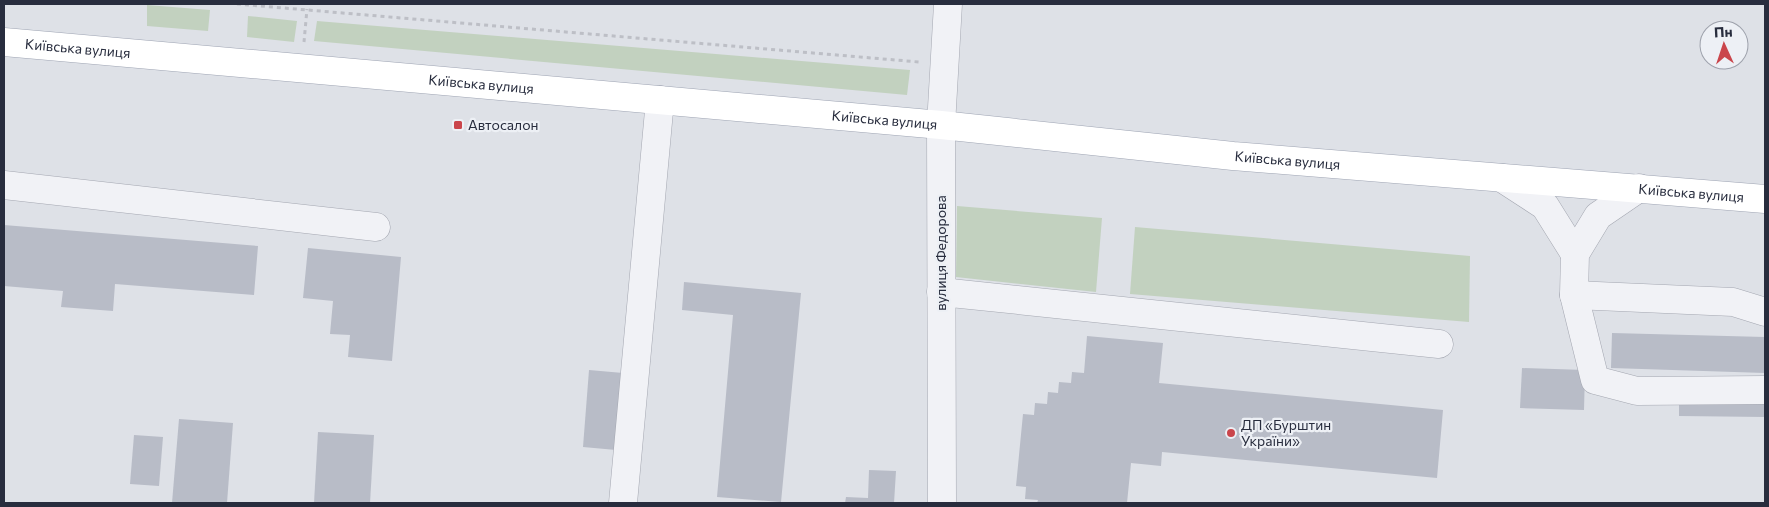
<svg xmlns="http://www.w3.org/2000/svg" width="1769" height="507" viewBox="0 0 1769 507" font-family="Commissioner,sans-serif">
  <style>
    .green { fill: #c2d1bf }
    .building { fill: #b8bcc7 }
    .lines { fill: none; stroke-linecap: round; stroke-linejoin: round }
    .minor-casing { stroke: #a4a7b1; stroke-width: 29 }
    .major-casing { stroke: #9ea4b3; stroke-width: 29 }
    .path { stroke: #bdbfc6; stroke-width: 3; stroke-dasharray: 4 4; stroke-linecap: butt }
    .minor { stroke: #f1f2f6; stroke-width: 28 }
    .major { stroke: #fff; stroke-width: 28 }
    .poi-dot { fill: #ca454b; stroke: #edf0f5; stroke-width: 2 }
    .labels { text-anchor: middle; stroke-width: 4.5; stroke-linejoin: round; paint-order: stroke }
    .street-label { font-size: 14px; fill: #282d3e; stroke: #edf0f5 }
    .poi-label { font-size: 14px; fill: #282d3e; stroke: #edf0f5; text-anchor: start }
  </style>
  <rect width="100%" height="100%" fill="#dee1e7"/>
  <g class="green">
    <polygon points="147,5 210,10 208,31 147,26"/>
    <polygon points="248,16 297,21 294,42 247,37"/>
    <polygon points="317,21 910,70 907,95 314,41"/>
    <polygon points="957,206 1102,218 1096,292 956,277"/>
    <polygon points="1135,227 1470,256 1469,322 1130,294"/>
  </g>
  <g class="building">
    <polygon points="4,225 258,246 254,295 115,284 113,311 61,307 63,291 4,286"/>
    <polygon points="308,248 401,257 392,361 348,357 350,335 330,334 333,301 303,298"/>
    <polygon points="684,282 801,293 781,502 717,497 733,315 682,310"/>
    <polygon points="1612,333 1765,337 1765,373 1611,368"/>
    <polygon points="1087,336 1163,343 1159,383 1443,410 1437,478 1162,452 1161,466 1131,463 1127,503 1037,503 1038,500 1025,499 1026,487 1016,486 1023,414 1034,415 1035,403 1047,404 1048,392 1058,393 1059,382 1071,383 1072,372 1084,373"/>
    <polygon points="1522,368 1585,370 1584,410 1520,408"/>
    <polygon points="589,370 623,373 616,450 583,447"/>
    <polygon points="1679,400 1765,401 1765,417 1679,416"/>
    <polygon points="179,419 233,423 227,503 172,503"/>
    <polygon points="318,432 374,435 370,503 314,503"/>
    <polygon points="134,435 163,437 159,486 130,484"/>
    <polygon points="869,470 896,471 894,503 845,503 846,497 868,498"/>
  </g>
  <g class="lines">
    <defs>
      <g id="minor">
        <polyline points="1502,178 1545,206 1575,254"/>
        <polyline points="4,185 376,227"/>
        <polyline points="1639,188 1598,216 1575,254 1574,295 1595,380 1637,391 1765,390"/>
        <polyline points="941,292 1439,344"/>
        <polyline points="1574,295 1733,302 1765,312"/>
        <polyline points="623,503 660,100"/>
        <polyline points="942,503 941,125 948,4"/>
      </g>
      <g id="major">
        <path id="s1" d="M 4,42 L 941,125 L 1233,156 L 1765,199"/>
      </g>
    </defs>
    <use href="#minor" class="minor-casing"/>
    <use href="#major" class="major-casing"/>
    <g class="path">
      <polyline points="237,4 919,62"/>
      <polyline points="304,42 307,9"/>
    </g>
    <use href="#minor" class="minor"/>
    <use href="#major" class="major"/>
  </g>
  <g class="poi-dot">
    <rect x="453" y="120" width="10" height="10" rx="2.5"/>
    <circle cx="1231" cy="433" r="5"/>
  </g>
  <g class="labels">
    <g class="street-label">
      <text dy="5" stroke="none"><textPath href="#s1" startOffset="74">Київська вулиця</textPath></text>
      <text dy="5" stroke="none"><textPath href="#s1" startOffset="479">Київська вулиця</textPath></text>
      <text dy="5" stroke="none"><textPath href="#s1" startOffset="884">Київська вулиця</textPath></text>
      <text dy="5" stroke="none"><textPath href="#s1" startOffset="1289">Київська вулиця</textPath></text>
      <text dy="5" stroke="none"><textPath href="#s1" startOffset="1694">Київська вулиця</textPath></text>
      <text transform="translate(941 253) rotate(-90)" y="5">вулиця Федорова</text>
    </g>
    <g class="poi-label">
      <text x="468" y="130">Автосалон</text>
      <text x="1241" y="430">ДП «Бурштин<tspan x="1241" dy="16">України»</tspan></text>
    </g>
  </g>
  <rect width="1769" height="507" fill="none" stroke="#282d3e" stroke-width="10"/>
  <g transform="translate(1724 45) rotate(357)"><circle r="24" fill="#edf0f5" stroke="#9ea2ac"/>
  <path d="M0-4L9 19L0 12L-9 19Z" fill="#ca454b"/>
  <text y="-8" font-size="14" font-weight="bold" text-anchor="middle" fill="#282d3e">Пн</text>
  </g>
</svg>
